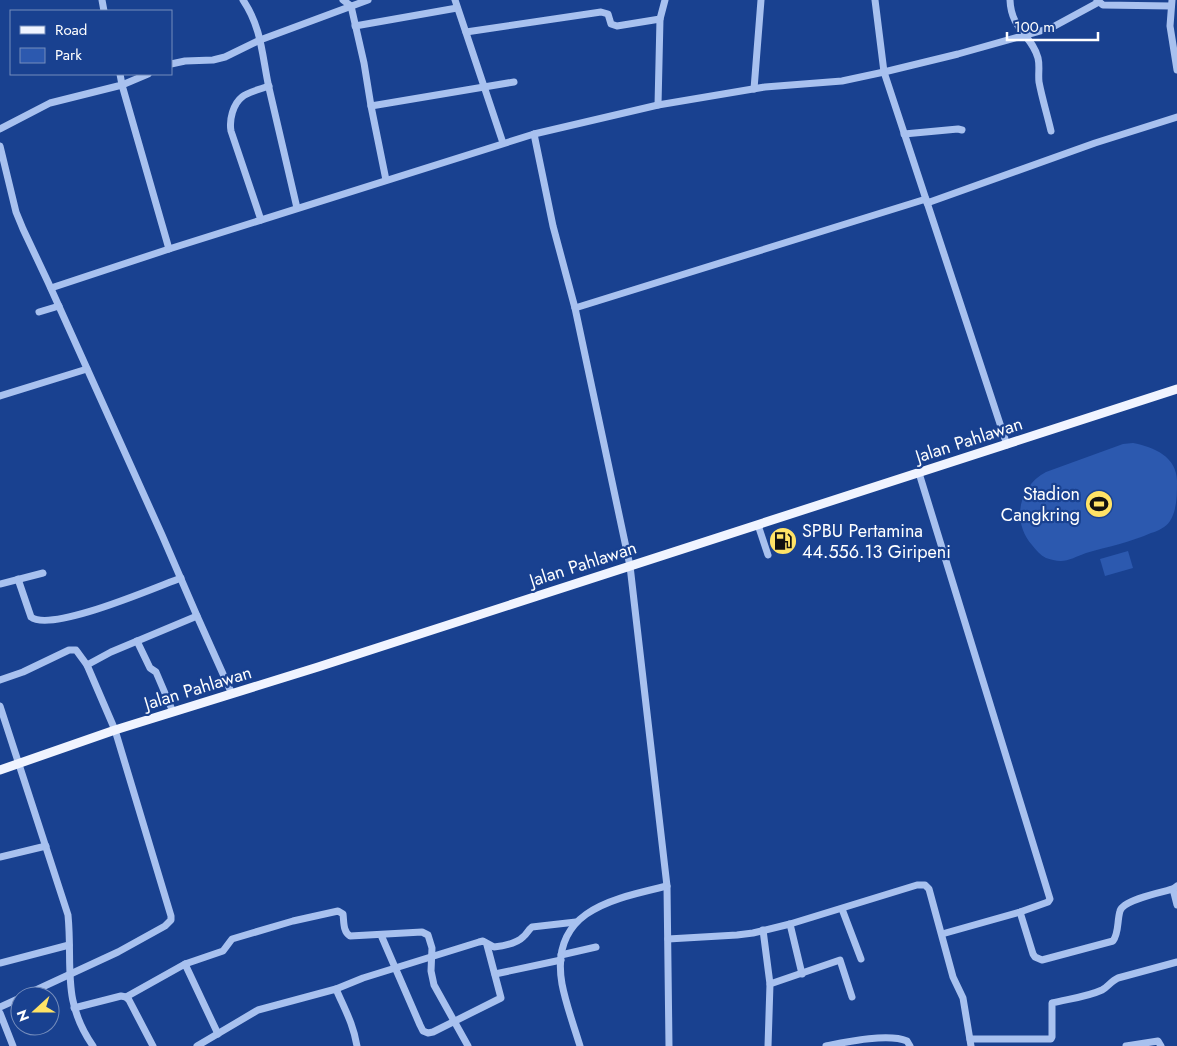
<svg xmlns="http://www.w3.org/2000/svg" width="1177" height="1046" viewBox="0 0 1177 1046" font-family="Jost,sans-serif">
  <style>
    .green { fill: #2c59af }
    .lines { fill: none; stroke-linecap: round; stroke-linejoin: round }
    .minor { stroke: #a8c1ef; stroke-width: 7 }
    .major { stroke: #f0f4ff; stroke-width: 9 }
    .labels { text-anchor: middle; stroke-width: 4.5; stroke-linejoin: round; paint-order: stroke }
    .street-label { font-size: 18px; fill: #fff; stroke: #194190 }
    .poi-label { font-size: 18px; fill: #fff; stroke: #194190; text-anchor: end }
  </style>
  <rect width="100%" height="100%" fill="#194190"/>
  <g class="green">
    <path d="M 1133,443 C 1154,447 1177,457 1177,481 C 1177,495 1177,510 1170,521 C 1166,527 1158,531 1151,533 C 1131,542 1107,547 1086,553 C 1078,556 1068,561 1061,561 C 1056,561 1050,559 1046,558 C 1040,555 1036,550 1032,545 C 1011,521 1019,486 1046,472 L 1123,444 Z"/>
    <polygon points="1128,551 1133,568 1105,576 1100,559"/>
  </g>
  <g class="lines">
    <g class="minor">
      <polyline points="102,0 104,11"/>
      <path d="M 243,0 C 262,28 262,56 269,88 C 278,128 288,168 297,208"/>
      <polyline points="343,0 351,6 364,63 371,106 514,82"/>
      <polyline points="455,0 503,143"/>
      <polyline points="875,0 884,72 1007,445"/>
      <path d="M 1010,0 C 1011,30 1032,35 1038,58 C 1040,66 1038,74 1039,82 C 1042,98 1047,114 1051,131"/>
      <polyline points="1097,0 1103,5 1171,6"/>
      <polyline points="1172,0 1170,26 1177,70"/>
      <polyline points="660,19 665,0"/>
      <polyline points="355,26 457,8"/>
      <polyline points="466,32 601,12 608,14 611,24 617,26 660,19 658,105"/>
      <polyline points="171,64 185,61 213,60 225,57 260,40 368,0"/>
      <polyline points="148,74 122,85 169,249"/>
      <polyline points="754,89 761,0"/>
      <polyline points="371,106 386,180"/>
      <polyline points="0,129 50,103 122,85 120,74"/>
      <polyline points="534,134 553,226 575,308 630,566 667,886 669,1046"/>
      <polyline points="904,134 958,129 962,130"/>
      <polyline points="0,146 16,212 23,229 48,282 162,535 197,616 232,694"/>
      <polyline points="927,203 1095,143 1177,117"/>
      <path d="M 261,220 L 231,131 C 229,120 233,104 242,97 C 248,92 261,89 269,86"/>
      <polyline points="51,288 169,249 534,134 658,105 765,87 842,81 884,72 958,54 1051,28 1099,2"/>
      <polyline points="575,308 926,199"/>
      <polyline points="39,312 59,306"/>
      <polyline points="0,396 87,369"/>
      <polyline points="919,473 1050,899 1048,902 1020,912 942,934"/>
      <polyline points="758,525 768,555"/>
      <path d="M 18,579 L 31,617 C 51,633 156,587 181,578"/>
      <polyline points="0,584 43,573"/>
      <polyline points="137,641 150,668 156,672 173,712"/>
      <polyline points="87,665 111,652 197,616"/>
      <polyline points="0,680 23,672 69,650 76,650 87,665 115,730 171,916 171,920 165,926 118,952 23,996"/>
      <path d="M 0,706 L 68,915 C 73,966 61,1000 93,1046"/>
      <polyline points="0,857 46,846"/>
      <polyline points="1177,886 1173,889 1177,905"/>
      <polyline points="842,909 861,959"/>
      <path d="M 1020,912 L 1033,954 L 1035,957 L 1042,960 L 1113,941 C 1119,933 1117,921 1120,911 C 1123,900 1162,892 1173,889"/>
      <polyline points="790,924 802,974"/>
      <polyline points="763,930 770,984"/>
      <polyline points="381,935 420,1025 423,1031 428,1033 433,1032 501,998 487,945"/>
      <polyline points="668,939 737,935 753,933 790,924 917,885 925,885 929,889 953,977 963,998 971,1046"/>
      <polyline points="561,955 596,947"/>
      <polyline points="0,963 69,945"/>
      <path d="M 185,964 L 223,951 L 232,939 L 293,921 L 338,911 L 343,914 C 344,922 343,932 350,936 L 422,932 L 428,935 L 432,948 L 431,971 L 434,985 L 468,1046"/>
      <polyline points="495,974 561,960"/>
      <path d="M 336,989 L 363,978 L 479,942 L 483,941 L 494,947 C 503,946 516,944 523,937 C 527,934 528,930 532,927 L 576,922"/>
      <polyline points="126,997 185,964 218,1034"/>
      <polyline points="0,1007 20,998"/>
      <polyline points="74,1008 121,996 126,997 129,1000 153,1046"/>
      <polyline points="0,1013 13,1046"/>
      <path d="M 970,1039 L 1051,1039 L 1052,1037 L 1052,1003 C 1068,999 1087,997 1102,990 C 1108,987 1111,981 1118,978 L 1177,962"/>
      <path d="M 197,1046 L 258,1010 L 336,989 C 345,1010 353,1023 357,1046"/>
      <path d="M 580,1046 C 574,1026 566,1005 562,984 C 549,910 613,899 667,886"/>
      <polyline points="768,1046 770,984 840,960 852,997"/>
      <path d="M 826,1046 C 846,1042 888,1033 907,1041 L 910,1046"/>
      <polyline points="1126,1046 1158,1041 1161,1046"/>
    </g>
    <polyline class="major" points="0,770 115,730 318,667 1177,389"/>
  </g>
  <defs>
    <symbol id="stadium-disc" viewBox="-11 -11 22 22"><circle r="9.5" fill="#ffe366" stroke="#194190"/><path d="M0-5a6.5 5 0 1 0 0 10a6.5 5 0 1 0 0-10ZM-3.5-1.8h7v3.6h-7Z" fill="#111"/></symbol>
    <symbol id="fuel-disc" viewBox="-11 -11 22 22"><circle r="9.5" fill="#ffe366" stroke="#194190"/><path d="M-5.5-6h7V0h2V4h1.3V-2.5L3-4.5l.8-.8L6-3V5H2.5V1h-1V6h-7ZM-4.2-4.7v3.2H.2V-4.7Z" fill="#111"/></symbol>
  </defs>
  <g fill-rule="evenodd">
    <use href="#stadium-disc" x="1083" y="488" width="32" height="32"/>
    <use href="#fuel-disc" x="767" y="525" width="32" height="32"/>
  </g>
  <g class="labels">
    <g class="street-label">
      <text transform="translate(969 440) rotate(-18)" y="6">Jalan Pahlawan</text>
      <text transform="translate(583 564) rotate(-18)" y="6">Jalan Pahlawan</text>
      <text transform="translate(198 688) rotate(-17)" y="6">Jalan Pahlawan</text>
    </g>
    <g class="poi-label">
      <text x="1080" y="500">Stadion<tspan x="1080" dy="21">Cangkring</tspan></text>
      <text x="802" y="537" text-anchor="start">SPBU Pertamina<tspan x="802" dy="21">44.556.13 Giripeni</tspan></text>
    </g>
  </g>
  <rect x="10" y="10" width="162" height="65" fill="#194190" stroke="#758dbc"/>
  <rect x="20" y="26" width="25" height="8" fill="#f0f4ff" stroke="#758dbc"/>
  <text x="55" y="35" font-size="15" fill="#ffffff">Road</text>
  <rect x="20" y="48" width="25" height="15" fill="#2c59af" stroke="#758dbc"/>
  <text x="55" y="60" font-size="15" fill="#ffffff">Park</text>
  <g transform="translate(35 1011) rotate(249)"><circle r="24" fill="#194190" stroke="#758dbc"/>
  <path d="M0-4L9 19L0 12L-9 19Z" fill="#ffe366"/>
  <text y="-8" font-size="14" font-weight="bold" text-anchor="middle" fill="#ffffff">N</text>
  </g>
  <path d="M1007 32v8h91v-8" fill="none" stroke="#ffffff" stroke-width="2.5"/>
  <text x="1014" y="32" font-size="15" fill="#ffffff" stroke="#194190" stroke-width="4" paint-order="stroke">100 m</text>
</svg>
